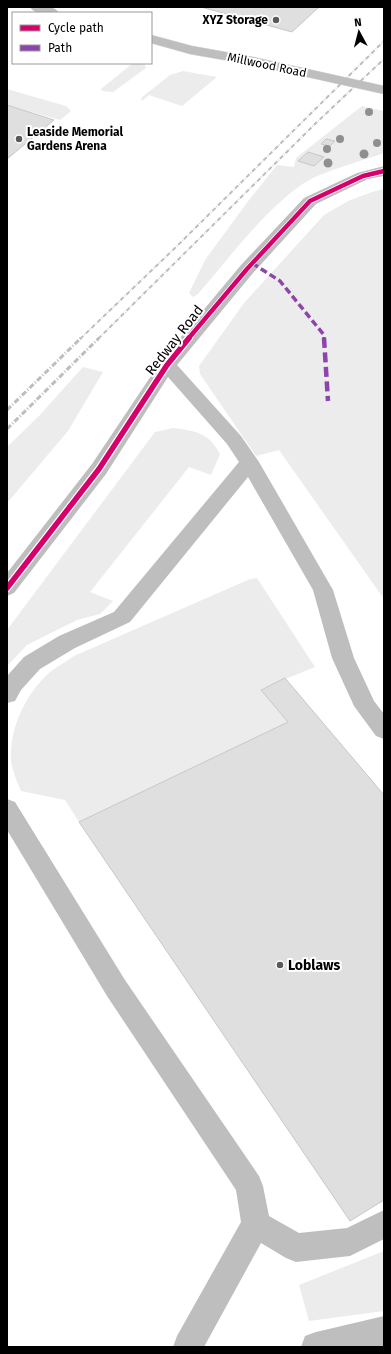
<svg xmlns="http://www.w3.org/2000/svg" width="391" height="1354" viewBox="0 0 391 1354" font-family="'Fira Sans',sans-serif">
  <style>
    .green { fill: #ececec }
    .building { fill: #dfdfdf; stroke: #c7c7c7 }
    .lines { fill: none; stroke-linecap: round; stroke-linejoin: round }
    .major-casing { stroke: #dbdbdb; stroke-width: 1 }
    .minor { fill: #bebebe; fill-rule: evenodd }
    .major { fill: #bebebe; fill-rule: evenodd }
    .rail-far1 { stroke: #bebebe; stroke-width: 2; stroke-dasharray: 4.5 1.5 0.5 1.5; stroke-linecap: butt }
    .rail { stroke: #bebebe; stroke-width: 3; stroke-dasharray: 5.5 2 1 2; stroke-linecap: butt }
    .quiet-far1 { stroke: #8e44ad; stroke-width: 3.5; stroke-dasharray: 7 3.5; stroke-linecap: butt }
    .quiet { stroke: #8e44ad; stroke-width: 4.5; stroke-dasharray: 10 4.5; stroke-linecap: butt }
    .cycleway-far1-casing { stroke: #fff; stroke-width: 6 }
    .cycleway-casing { stroke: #fff; stroke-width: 8 }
    .cycleway-far1 { stroke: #d6006c; stroke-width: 4.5 }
    .cycleway { stroke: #d6006c; stroke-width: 5.5 }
    .tree { fill: #8f8f8f }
    .poi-dot { fill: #595959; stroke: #fff; stroke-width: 1.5 }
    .labels { text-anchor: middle; stroke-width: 4; stroke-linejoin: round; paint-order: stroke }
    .far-poi-label { font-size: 12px; font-weight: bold; fill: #000; stroke: #fff; text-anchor: end }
    .far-street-label { font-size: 12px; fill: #000; stroke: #fff }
    .street-label { font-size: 14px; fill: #000; stroke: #fff }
    .poi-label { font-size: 14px; font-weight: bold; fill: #000; stroke: #fff; text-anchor: start }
  </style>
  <rect width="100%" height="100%" fill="#fff"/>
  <g class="green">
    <polygon points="133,63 144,63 146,68 113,92 102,91 101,89"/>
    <polygon points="183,71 217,77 182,106 149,95 142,101 141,98 170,75"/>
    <polygon points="7,89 66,106 71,111 60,120 7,105"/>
    <path d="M 362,106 L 384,111 L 384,153 C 359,162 322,171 301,185 C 261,214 230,257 198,294 L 193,297 L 189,293 L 205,260 L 249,200 L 277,165 L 294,167 L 296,158 Z"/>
    <polygon points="384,189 384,599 279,450 256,456 200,374 199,366 244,303 324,215 348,201 372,192"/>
    <polygon points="83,367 103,372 68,431 7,503 7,447 39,416"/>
    <path d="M 173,428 C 196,431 208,432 220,454 L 211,475 L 189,467 L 90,592 L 113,601 L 100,614 L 77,620 L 27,645 L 7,666 L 7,630 L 155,432 Z"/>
    <path d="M 257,578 L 315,667 L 261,689 L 288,722 L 79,822 L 65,800 L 21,791 C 16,779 10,766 11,753 C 12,723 27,693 49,673 C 56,667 66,662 74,656 L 250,579 Z"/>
    <polygon points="384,1251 384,1311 309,1321 299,1285"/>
  </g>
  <g class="building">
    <polygon points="201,7 319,7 292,32"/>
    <polygon points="7,105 54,120 7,159"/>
    <polygon points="326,139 335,141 330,146 321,144"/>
    <polygon points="308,152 324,157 314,166 298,161"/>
    <polygon points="285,678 384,795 384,1200 350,1221 79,822 288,722 261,690"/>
  </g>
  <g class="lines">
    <defs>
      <g id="major">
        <path d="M 30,7 C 39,7 53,4 59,13 C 50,13 36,16 30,7 Z"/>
        <polygon points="151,35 192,46 253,57 384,86 384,94 253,65 190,54 151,43"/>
      </g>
    </defs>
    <use href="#major" class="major-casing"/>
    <g class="minor">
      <polygon points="384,166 384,176 368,179 316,204 253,273 177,365 241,436 259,462 333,590 354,658 374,701 384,714 384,739 376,736 354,706 332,658 313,590 248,477 130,622 75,648 40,669 21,690 15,701 7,703 7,676 24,657 59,636 114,612 239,462 227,444 168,377 106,474 14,593 7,596 7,573 92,464 161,361 241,265 304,198 357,173"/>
      <polygon points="7,799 15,802 125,980 259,1176 263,1186 269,1216 299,1233 347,1228 384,1210 384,1239 350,1256 296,1262 286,1258 261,1243 204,1347 173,1347 177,1336 241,1222 236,1190 107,996 7,830"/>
      <polygon points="384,1316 384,1346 301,1347 305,1336 316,1332"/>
    </g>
    <use href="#major" class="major"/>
    <g class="rail-far1">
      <polyline points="80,339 175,248 384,41"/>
      <polyline points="98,339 317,122 384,59"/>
    </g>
    <g class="rail">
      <polyline points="7,410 81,338"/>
      <polyline points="7,429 99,338"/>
    </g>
    <polyline class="quiet-far1" points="252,263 280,281 324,335 324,339"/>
    <polyline class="quiet" points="324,338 328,401"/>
    <defs>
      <polyline id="cycleway-far1" points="188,339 247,269 310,201 363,176 384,171"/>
      <polyline id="cycleway" points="7,588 99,469 167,365 189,338"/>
    </defs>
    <use href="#cycleway-far1" class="cycleway-far1-casing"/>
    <use href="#cycleway" class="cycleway-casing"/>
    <use href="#cycleway-far1" class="cycleway-far1"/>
    <use href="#cycleway" class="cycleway"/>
  </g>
  <g class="tree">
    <circle cx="369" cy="112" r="4"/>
    <circle cx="340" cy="139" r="4"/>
    <circle cx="377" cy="143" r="4"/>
    <circle cx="327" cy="149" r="4"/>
    <circle cx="364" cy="154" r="4.5"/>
    <circle cx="328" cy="163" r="4.5"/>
  </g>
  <g class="poi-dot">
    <circle cx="276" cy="20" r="4"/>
    <circle cx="19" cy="139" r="4"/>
    <circle cx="280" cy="965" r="4"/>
  </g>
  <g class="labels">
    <g class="far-poi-label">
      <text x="268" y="24">XYZ Storage</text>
      <text x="27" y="136" text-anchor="start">Leaside Memorial<tspan x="27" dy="14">Gardens Arena</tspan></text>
    </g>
    <g class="far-street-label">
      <text transform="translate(267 65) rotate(12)" y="4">Millwood Road</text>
    </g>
    <g class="street-label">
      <text transform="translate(174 340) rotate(-52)" y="5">Redway Road</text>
    </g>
    <g class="poi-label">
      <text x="288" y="970">Loblaws</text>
    </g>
  </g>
  <rect width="391" height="1354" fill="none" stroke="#000000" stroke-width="16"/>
  <rect x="12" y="12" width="140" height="52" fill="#ffffff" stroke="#999999"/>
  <rect x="20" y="25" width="20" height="6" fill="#d6006c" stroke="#999999"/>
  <text x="48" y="32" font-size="12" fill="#000000">Cycle path</text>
  <rect x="20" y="45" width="20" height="6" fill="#8e44ad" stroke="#999999"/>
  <text x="48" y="52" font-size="12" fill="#000000">Path</text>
  <g transform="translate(359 32) rotate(353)" stroke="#ffffff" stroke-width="3" paint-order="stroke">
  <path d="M0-3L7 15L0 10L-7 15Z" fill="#000000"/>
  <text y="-6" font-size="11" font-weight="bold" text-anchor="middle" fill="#000000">N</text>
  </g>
</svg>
